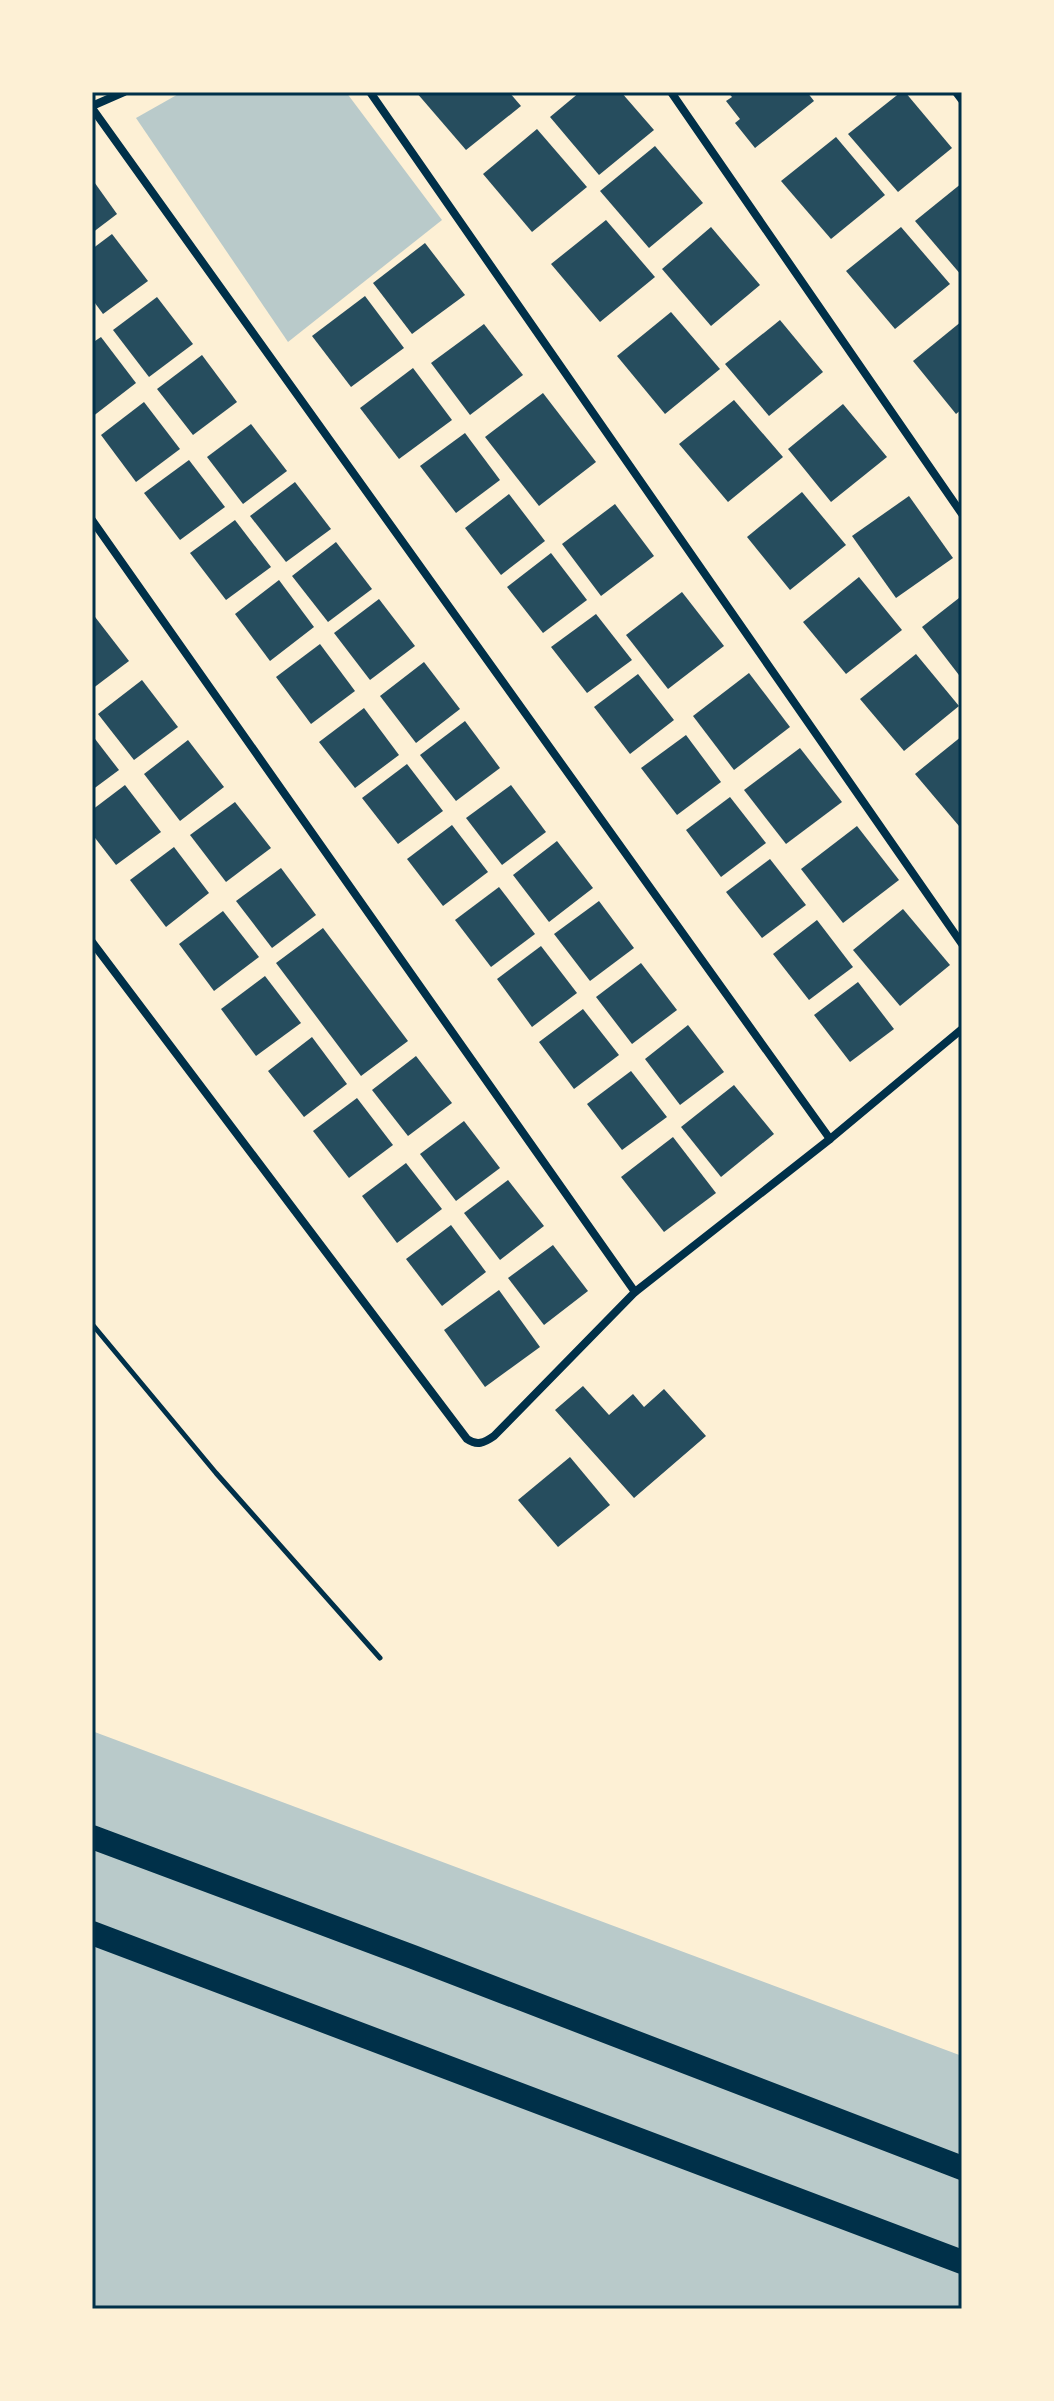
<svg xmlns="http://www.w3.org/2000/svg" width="1054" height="2401" viewBox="0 0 1054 2401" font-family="'Source Sans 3',sans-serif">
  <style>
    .green { fill: #b9caca }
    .building { fill: #264d5e }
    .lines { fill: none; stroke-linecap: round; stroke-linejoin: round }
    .path { stroke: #003049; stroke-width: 5 }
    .minor { stroke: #003049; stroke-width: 8 }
    .motorway { stroke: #003049; stroke-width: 24 }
    .neatline { fill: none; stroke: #003049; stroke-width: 3 }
  </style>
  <rect width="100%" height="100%" fill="#fdf0d5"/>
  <g class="green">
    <polygon points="182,92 346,92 442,220 288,342 136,118"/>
    <polygon points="92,1731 962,2056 962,2309 92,2309"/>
  </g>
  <g class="building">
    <polygon points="416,92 509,92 521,106 466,150"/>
    <polygon points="580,92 621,92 654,130 599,175 550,117"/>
    <polygon points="728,92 807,92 814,101 755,148 735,123 740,119 726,101 732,97"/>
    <polygon points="901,92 905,92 952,148 898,192 848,134"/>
    <polygon points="537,129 587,187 532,232 483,174"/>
    <polygon points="836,137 885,195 831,239 781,181"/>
    <polygon points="655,146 703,203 649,248 600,191"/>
    <polygon points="92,179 117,214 92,233"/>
    <polygon points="962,183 962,276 915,221"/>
    <polygon points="606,220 655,277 600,322 551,264"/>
    <polygon points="711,227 760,285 711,326 662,269"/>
    <polygon points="901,227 950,284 895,329 846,271"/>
    <polygon points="112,234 148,281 103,314 92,299 92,249"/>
    <polygon points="425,243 465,295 412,334 373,283"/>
    <polygon points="365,296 404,348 351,387 312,336"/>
    <polygon points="157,297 193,344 149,377 113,330"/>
    <polygon points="671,312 720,369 665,414 617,356"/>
    <polygon points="780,320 823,372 769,416 725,364"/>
    <polygon points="962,321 962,409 956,414 913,361"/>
    <polygon points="484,324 523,375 470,415 431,363"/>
    <polygon points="101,337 136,383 92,417 92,343"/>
    <polygon points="202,355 237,402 193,435 157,389"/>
    <polygon points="413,368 452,420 399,459 360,408"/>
    <polygon points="543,393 596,462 539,506 485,437"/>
    <polygon points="734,400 783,457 728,502 679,444"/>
    <polygon points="144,402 180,449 136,482 101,435"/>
    <polygon points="843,404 887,457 831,502 788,449"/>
    <polygon points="251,424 287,471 243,504 207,457"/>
    <polygon points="465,433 500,480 456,513 420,466"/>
    <polygon points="189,460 225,507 180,540 144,493"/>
    <polygon points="295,482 331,529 286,562 250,516"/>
    <polygon points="802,492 846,545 790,590 747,537"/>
    <polygon points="509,494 545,541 501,575 465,528"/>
    <polygon points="909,496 953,558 896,598 852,536"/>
    <polygon points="615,504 654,556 601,596 562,544"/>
    <polygon points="235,520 271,567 226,600 190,553"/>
    <polygon points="336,542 372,589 328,622 292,576"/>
    <polygon points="551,553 587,600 543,633 507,587"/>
    <polygon points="859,577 902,630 846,674 803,622"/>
    <polygon points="279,580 314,627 270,661 235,614"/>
    <polygon points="682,592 724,646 668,689 626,635"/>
    <polygon points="959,598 962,602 962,679 922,627"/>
    <polygon points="379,599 415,646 370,680 334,633"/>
    <polygon points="92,613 129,661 92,689"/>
    <polygon points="596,614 632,660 587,693 551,647"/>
    <polygon points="320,644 355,691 311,724 276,677"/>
    <polygon points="916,654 959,706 904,751 860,699"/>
    <polygon points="424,662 460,709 416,743 380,696"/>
    <polygon points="749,673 790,727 734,770 693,716"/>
    <polygon points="638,674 674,720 630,754 594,707"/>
    <polygon points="142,680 178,727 134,760 98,714"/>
    <polygon points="364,708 399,755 355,788 319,742"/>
    <polygon points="465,721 500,768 456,801 420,755"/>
    <polygon points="92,735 119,770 92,790"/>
    <polygon points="686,735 721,782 677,815 641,768"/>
    <polygon points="962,736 962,824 959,826 915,774"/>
    <polygon points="188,740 224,787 180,821 144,774"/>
    <polygon points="800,748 842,802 786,844 744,790"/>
    <polygon points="407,764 443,811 398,844 362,798"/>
    <polygon points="125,785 161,832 116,865 92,834 92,810"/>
    <polygon points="511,785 546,832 502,865 466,818"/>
    <polygon points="730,797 766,843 721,877 686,830"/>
    <polygon points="235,802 271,848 226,882 190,835"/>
    <polygon points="452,825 488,872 443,906 407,859"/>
    <polygon points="857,826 899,880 843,923 801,869"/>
    <polygon points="557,841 593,888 549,922 513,875"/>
    <polygon points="174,847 209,893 166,927 130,880"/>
    <polygon points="770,859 806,905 762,938 726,892"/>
    <polygon points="281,868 316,915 272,948 236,901"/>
    <polygon points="499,887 535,934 491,967 455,920"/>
    <polygon points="599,901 634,948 590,981 554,934"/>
    <polygon points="903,909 950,965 900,1006 853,950"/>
    <polygon points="223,911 259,957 214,991 179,944"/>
    <polygon points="817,920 853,967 809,1000 773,954"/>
    <polygon points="323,928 408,1041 361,1076 276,963"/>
    <polygon points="541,946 577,993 532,1027 497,979"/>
    <polygon points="641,963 677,1010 632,1044 596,997"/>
    <polygon points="265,976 301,1023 256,1056 221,1009"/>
    <polygon points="858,982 894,1029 850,1062 814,1015"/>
    <polygon points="583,1009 619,1055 574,1089 539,1042"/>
    <polygon points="688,1025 724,1072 680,1105 645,1059"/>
    <polygon points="312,1037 347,1084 304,1117 268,1071"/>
    <polygon points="416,1056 452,1103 408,1136 372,1090"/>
    <polygon points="631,1071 667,1117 622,1150 587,1104"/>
    <polygon points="734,1085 774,1134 721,1177 681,1127"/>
    <polygon points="357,1098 393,1145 349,1178 313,1131"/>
    <polygon points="464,1121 500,1168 456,1201 420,1154"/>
    <polygon points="673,1137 716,1193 664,1232 621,1177"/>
    <polygon points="406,1163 442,1209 397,1243 362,1196"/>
    <polygon points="508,1180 544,1226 500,1260 464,1213"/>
    <polygon points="451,1225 486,1272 442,1306 406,1259"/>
    <polygon points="553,1245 588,1291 544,1325 508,1278"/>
    <polygon points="499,1290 540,1347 485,1387 444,1330"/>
    <polygon points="583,1386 609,1415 633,1394 644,1407 664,1389 706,1436 634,1498 555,1410"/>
    <polygon points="570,1457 610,1505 558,1547 518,1500"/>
  </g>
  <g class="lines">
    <polyline class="path" points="92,1324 216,1473 380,1658"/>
    <g class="minor">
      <polyline points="370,92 962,944"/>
      <polyline points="671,92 962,514"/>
      <polyline points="956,92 962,100"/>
      <polyline points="92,106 124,92"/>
      <polyline points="92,108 830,1139"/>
      <polyline points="92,520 635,1292"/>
      <path d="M 92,942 L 467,1439 C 477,1446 484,1443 494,1436 L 635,1292 L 830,1139 L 962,1029"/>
    </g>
    <g class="motorway">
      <polyline points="92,1837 413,1957 962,2168"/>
      <polyline points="92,1933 962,2262"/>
    </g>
  </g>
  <rect width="1054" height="2401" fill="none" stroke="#fdf0d5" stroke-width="188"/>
  <rect x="94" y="94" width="866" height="2213" class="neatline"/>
</svg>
